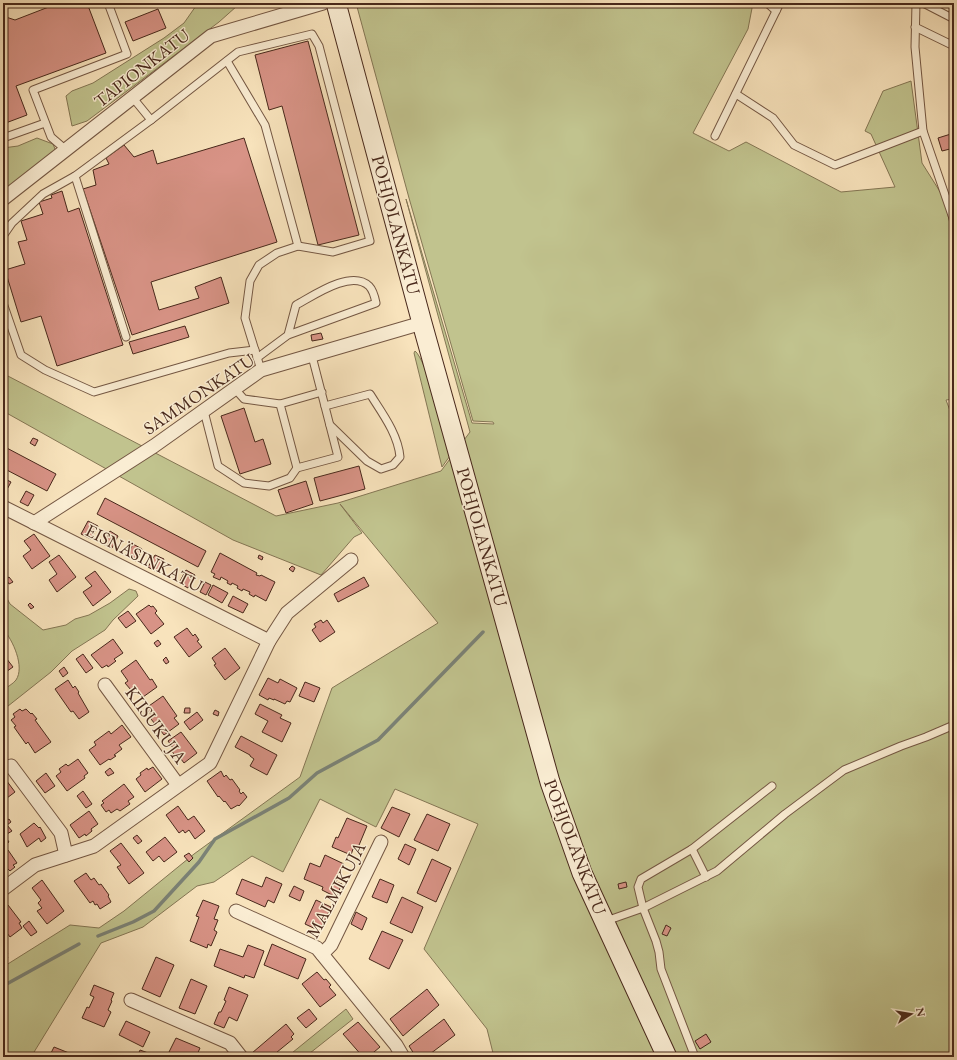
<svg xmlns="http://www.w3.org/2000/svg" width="957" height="1060" viewBox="0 0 957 1060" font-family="'EB Garamond',serif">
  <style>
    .green { fill: #c1c38e; stroke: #847654 }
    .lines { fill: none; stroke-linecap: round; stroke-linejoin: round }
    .stream { stroke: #7b8276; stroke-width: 3.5 }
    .building { fill: #d89386; stroke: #48281b }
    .lane-casing { stroke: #745743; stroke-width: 9 }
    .street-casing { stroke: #745743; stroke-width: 15 }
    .secondary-casing { stroke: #48281b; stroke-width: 21 }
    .lane { stroke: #faedd3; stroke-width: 7 }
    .street { stroke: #faedd3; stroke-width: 13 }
    .secondary { stroke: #faedd3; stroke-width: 19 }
    .labels { text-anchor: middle; stroke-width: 3; stroke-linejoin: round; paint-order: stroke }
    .street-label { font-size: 18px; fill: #48281b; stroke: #faedd3 }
  </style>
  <rect width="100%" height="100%" fill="#f8e3bc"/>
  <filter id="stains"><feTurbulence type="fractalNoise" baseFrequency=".005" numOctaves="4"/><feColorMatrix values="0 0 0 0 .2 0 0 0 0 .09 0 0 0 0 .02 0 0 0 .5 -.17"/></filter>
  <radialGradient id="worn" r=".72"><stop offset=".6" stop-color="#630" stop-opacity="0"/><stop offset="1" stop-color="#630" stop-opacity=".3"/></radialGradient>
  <g class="green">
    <polygon points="198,3 236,3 237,6 219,22 87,121 72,126 66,96 72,91 93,83 164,38 184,23"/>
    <polygon points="356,3 753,3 748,29 693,133 729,151 746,142 841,192 895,187 871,134 865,131 883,91 911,81 922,163 944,198 954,241 954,399 946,400 954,421 954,1057 494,1057 487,1029 424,949 478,824 395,789 376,827 320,799 283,872 252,856 214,882 197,886 143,927 101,943 31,1057 3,1057 3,967 70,925 99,928 124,911 194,854 300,777 332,688 438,623 340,504 362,533 354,537 321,575 233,540 3,411 3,365 6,375 276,516 338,503 441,471 470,432 406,199 472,423 494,424 493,422 473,421 409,198"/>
    <polygon points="37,138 53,144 57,154 3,195 3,148 18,146"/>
    <path d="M 415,351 C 426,359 447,436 452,453 L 442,467 L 414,353 Z"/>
    <path d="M 129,589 L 136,591 L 138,596 L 113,620 L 105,630 L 72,651 L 51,672 L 3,710 L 3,690 C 7,687 13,684 16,680 C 25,667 13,640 3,629 L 3,591 L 10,604 L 43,630 L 66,625 L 75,619 L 89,615 L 110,603 Z"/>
    <polygon points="346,1009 353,1019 305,1057 287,1057"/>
  </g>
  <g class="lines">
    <g class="stream">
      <polyline points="98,936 133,922 154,911 199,862 215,839 289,798 317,773 378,740 483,632"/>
      <polyline points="3,986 79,944"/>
    </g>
  </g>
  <g class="building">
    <polygon points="59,3 87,3 106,53 16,86 27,115 3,124 3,10 6,17 15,20"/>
    <polygon points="158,9 166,28 133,41 125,22"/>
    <polygon points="308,41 359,235 318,245 282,106 269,110 255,55"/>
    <polygon points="954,133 954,148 942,151 938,138"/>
    <polygon points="244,138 277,242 151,282 159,310 199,298 195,287 221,277 229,303 132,335 83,189 96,185 93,170 109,164 106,158 124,145 134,157 153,150 157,164"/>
    <polygon points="62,191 68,212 79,208 123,345 57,366 41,316 21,322 5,270 25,264 18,242 27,240 21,221 43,214 39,202 52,198 51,195"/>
    <polygon points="185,326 189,337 133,354 129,342"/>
    <polygon points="321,333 323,339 312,341 311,335"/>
    <polygon points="244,408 255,442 263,439 271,464 240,474 221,416"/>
    <polygon points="33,438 38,440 35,446 30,443"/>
    <polygon points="3,446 56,474 47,491 3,468"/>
    <polygon points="359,466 365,489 320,501 314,478"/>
    <polygon points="3,478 11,482 4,495 3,494"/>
    <polygon points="306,481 313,504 286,513 278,490"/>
    <polygon points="26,491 34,495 28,506 20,502"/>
    <polygon points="105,498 206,551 198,567 97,514"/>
    <polygon points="88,521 98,526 91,539 81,534"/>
    <polygon points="110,531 118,536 112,548 103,544"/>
    <polygon points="34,534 50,556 32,569 23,556 31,550 24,541"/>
    <polygon points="133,544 142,549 136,561 127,556"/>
    <polygon points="220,553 257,573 256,575 260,576 261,575 275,582 266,601 255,595 254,597 249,594 250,592 243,589 242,591 237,588 238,586 232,583 231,585 227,583 228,581 221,577 220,580 213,577 215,574 211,572"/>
    <polygon points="59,555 76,577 57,592 49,580 57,574 49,562"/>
    <polygon points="155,555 164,559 157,572 148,567"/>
    <polygon points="259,555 263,557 262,560 258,558"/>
    <polygon points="292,566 295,568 293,572 289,569"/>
    <polygon points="186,570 195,575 188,588 179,583"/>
    <polygon points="95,571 111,592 93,606 83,592 92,586 85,578"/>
    <polygon points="9,577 13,582 9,584 6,579"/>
    <polygon points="364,577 369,586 338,602 334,594"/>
    <polygon points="205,582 211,585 206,595 200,592"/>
    <polygon points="213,585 228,593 222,603 208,595"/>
    <polygon points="233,596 248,604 243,613 228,606"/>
    <polygon points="30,603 34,607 31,609 28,605"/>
    <polygon points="149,605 151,607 153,606 157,611 155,613 164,624 151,634 136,614"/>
    <polygon points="128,611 136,621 126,628 118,618"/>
    <polygon points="321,620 323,623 327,620 335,632 320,642 312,630 316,627 314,624"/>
    <polygon points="187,628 193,636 195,634 199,640 197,641 202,647 189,657 174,637"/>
    <polygon points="113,639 123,653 114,659 116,661 108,667 107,665 102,668 91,655"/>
    <polygon points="158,640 161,644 157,647 154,643"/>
    <polygon points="225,648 240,668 225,680 214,665 216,664 212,658"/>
    <polygon points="3,654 13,667 3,674"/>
    <polygon points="83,654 93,668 86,673 76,659"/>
    <polygon points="166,657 169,662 166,664 163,660"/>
    <polygon points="136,660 150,680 152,679 157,687 143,697 139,693 137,694 133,688 131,690 125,683 128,681 121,671"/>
    <polygon points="64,667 68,673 63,677 59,671"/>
    <polygon points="268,678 278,683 280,679 297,688 290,702 287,701 285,704 274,699 274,700 269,698 268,700 259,695"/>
    <polygon points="68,680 73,688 75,686 79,692 78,693 89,712 79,719 73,711 71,712 55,689"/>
    <polygon points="305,682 320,688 314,702 299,696"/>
    <polygon points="163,696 177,716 174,718 179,724 164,735 158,727 163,724 160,720 155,724 151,719 153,717 146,708"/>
    <polygon points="260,704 282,715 280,718 291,723 282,742 262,732 268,721 255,714"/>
    <polygon points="185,708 190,708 190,713 184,713"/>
    <polygon points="20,709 22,711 26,709 31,714 32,713 37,719 35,720 51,742 35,753 28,742 26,744 14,727 16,726 11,720 15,717 13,714"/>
    <polygon points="215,710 219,712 218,716 213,714"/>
    <polygon points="197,712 203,720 190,730 184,722"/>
    <polygon points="122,725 131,737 119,745 122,749 114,755 116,756 110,760 109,759 100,765 89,750 96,745 94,742 109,731 111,734"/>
    <polygon points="181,732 197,753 184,763 178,755 176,757 171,750 173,748 168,741"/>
    <polygon points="241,736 277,755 267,775 250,766 254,759 250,756 250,755 235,747"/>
    <polygon points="78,759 88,773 84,776 85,778 67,791 56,776 61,772 59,769 66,764 68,766"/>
    <polygon points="153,767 162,779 145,792 136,779 141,775 140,773 147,768 148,770"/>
    <polygon points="110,768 114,773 108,776 105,772"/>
    <polygon points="221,771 224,777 226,775 230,780 232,779 240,790 239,791 241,794 243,792 247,797 239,806 238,805 231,809 225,801 224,802 219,796 218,797 207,781"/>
    <polygon points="46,773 55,786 45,793 36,781"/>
    <polygon points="3,776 15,792 3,801"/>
    <polygon points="124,784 134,797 128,801 130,804 120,811 117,809 111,813 109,810 106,812 101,805 104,803 102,801"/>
    <polygon points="83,791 92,804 86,808 77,796"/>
    <polygon points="178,806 188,820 194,816 205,831 195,839 189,830 185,833 183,830 179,833 166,815"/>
    <polygon points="392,807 410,814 399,837 381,828"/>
    <polygon points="89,811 98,824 91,829 92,831 86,836 85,834 79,838 70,825"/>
    <polygon points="427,814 450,824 438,851 414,840"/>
    <polygon points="347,818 367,826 357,850 353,849 351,855 332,847 336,837 338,838"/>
    <polygon points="9,819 11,822 7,825 12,831 7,834 3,829 3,823"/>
    <polygon points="34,823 39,828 40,827 46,838 41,842 39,838 27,847 20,834"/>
    <polygon points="3,833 9,842 3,846"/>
    <polygon points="137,835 142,841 138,844 133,838"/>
    <polygon points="165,837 177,852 164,862 159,856 153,861 146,852"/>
    <polygon points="121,843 144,873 129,884 117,867 121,865 110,851"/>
    <polygon points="405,844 416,849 409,865 398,859"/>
    <polygon points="8,850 17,863 13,865 15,867 10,871 8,869 3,873 3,854"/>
    <polygon points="189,853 193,858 189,862 184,856"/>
    <polygon points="325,855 344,864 336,882 342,884 336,897 322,890 323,887 304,879 310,863 320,867"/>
    <polygon points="432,859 451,868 436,902 417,893"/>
    <polygon points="86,873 91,880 94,878 99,885 101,884 109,895 108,896 111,902 100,909 97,904 95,905 93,901 90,903 74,881"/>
    <polygon points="266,877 282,884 274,903 268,900 265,907 236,894 242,879 262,887"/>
    <polygon points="380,879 394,885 387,903 372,897"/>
    <polygon points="42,880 64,911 47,924 37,911 42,908 38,903 41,900 32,888"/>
    <polygon points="626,882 627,887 619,889 618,884"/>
    <polygon points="294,886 304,891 300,901 289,896"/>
    <polygon points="402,897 423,907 412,933 390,923"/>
    <polygon points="203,900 219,906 214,919 218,920 214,930 217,932 211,946 208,944 207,948 190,941 199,917 196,916"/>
    <polygon points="316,900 331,907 320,931 305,924"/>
    <polygon points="8,905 21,922 19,923 22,928 10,937 7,933 3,936 3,909"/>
    <polygon points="356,912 367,918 362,930 351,924"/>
    <polygon points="29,921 37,932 31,936 23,926"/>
    <polygon points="666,925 671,928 667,936 662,934"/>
    <polygon points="382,931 403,940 389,969 369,959"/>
    <polygon points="272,944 306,959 298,979 264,965"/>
    <polygon points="248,945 264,951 254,978 245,975 244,978 214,966 220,949 243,957"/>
    <polygon points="3,948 8,954 6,955 8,958 3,962"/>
    <polygon points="156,957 174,965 160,997 142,989"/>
    <polygon points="317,972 324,980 326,979 331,985 329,987 336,995 320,1007 302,984"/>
    <polygon points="191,979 207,986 195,1014 179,1008"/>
    <polygon points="94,985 114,993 111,1000 112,1001 108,1010 111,1012 104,1027 82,1018 87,1007 89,1008 94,997 90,995"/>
    <polygon points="229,987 248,995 237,1021 229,1017 224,1028 214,1024 219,1012 221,1012 226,1001 224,1000"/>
    <polygon points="427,989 439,1005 403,1036 390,1019"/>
    <polygon points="309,1009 317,1019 306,1028 297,1018"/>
    <polygon points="444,1019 455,1035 426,1057 416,1057 409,1046"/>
    <polygon points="126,1021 150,1032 143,1047 119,1035"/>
    <polygon points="358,1022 380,1047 368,1057 363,1057 343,1034"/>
    <polygon points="286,1024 294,1034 291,1037 293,1039 271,1057 255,1057 252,1053"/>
    <polygon points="706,1034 711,1042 700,1049 695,1041"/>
    <polygon points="176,1038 200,1048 196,1057 180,1057 169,1052"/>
    <polygon points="54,1047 69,1053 68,1057 49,1057"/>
    <polygon points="140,1050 151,1054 150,1057 137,1057"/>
  </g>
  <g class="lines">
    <defs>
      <g id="lane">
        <polyline points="767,3 776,11"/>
        <polyline points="916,3 915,47 923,131 954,221"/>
        <polyline points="923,3 954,19"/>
        <polyline points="915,27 954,46"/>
        <polyline points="227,61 265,125 298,246"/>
        <polyline points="736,94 773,118 794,145 835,165 923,131"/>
        <polyline points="151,120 238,52 312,34 319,46 370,241 333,252 298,246 277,253 259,265 250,281 245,318 261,370"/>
        <polyline points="715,136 780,3"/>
        <polyline points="3,138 45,123"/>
        <polyline points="66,150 51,137 33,90 127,54 108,3"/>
        <polyline points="75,176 126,337"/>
        <polyline points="3,236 12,223 43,194 75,176 151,120 133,98"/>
        <polyline points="3,303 21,355 45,370 94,392 229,353 255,350"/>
        <polyline points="312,356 338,457 297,468 280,404 322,392"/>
        <path d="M 257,358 L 288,335 L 376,303 C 375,298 373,290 369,286 C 351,269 313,296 296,305 L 288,335"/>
        <polyline points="235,389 244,399 280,404"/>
        <path d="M 325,406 L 370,394 C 382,413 398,434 400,457 L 393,465 L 381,469 L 367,461 L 330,425"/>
        <polyline points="204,411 218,466 244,483 269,486 290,478 297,468"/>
        <polyline points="692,849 706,877"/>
        <polyline points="606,921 643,908 717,871 785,814 844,770 901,746 926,737 954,725"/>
        <polyline points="695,1057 661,969 659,952 656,941 643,908 638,887 641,879 692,849 772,786"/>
      </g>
      <g id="street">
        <polyline points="3,199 211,36 323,3"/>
        <polyline points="3,507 269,641"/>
        <polyline points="34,523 154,446 261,370 422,323"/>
        <polyline points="105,685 178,785"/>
        <polyline points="11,766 61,833 66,855"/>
        <polyline points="3,889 35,865 94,846 210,763 269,641 287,613 351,560"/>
        <polyline points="236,911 317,948 396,1045 403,1057"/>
        <polyline points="322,954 331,945 381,842"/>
        <polyline points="131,1000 230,1043 241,1057"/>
      </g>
      <polyline id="secondary" points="336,3 422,323 550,782 582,873 667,1057"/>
    </defs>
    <use href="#lane" class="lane-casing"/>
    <use href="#street" class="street-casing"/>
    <use href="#secondary" class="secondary-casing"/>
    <use href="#lane" class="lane"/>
    <use href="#street" class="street"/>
    <use href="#secondary" class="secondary"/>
  </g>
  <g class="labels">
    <g class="street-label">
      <text transform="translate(142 68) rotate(-38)" y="6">TAPIONKATU</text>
      <text transform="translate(396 225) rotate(75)" y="6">POHJOLANKATU</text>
      <text transform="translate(199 394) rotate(-34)" y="6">SAMMONKATU</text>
      <text transform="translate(482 537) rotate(74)" y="6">POHJOLANKATU</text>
      <text transform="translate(144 558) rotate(27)" y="6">EISNÄSINKATU</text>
      <text transform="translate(156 725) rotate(54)" y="6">KIISUKUJA</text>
      <text transform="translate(575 847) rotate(69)" y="6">POHJOLANKATU</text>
      <text transform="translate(336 890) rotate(-62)" y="6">MALMIKUJA</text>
    </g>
  </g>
  <rect width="957" height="1060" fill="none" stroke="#f8e3bc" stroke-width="16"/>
  <rect x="4" y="4" width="949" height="1052" fill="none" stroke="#48281b" stroke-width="2"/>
  <rect x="8" y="8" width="941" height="1044" fill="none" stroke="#48281b"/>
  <g transform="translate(911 1014) rotate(78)" stroke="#faedd3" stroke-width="3" paint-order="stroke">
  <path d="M0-3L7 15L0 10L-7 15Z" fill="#48281b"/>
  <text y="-6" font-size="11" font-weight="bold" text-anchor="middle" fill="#48281b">N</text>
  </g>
  <rect width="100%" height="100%" filter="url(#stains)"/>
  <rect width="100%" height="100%" fill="url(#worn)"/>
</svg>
